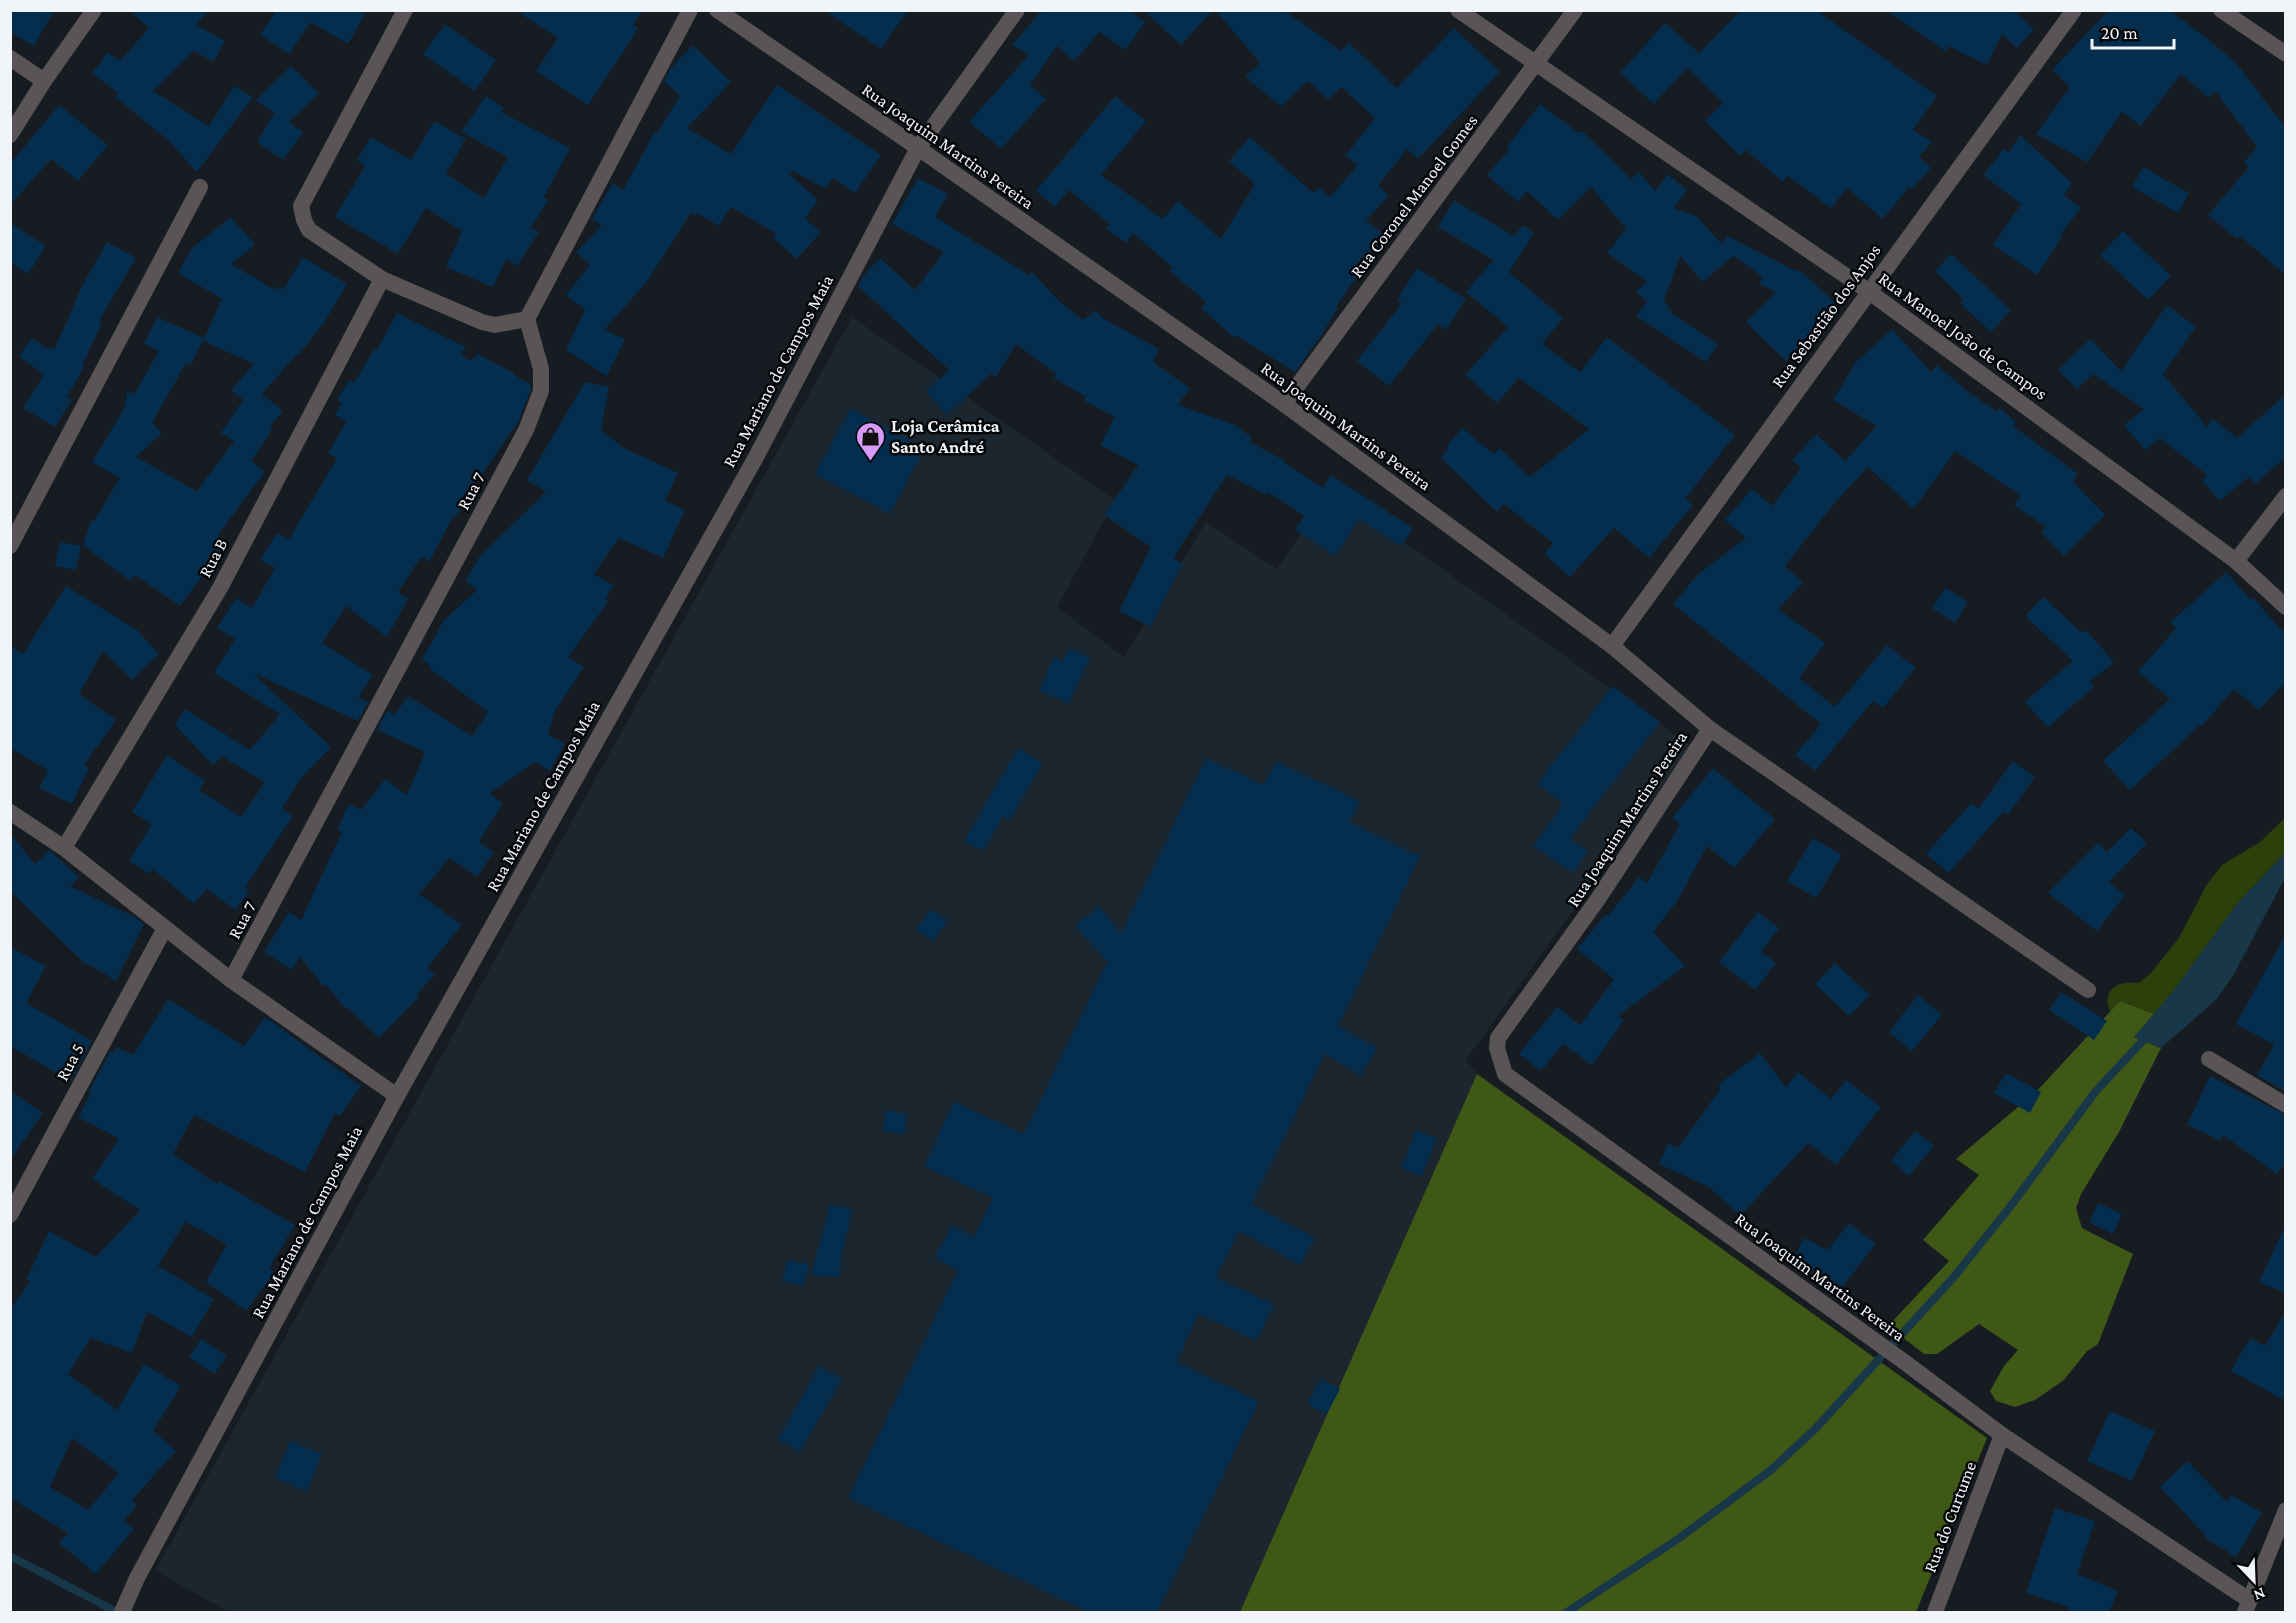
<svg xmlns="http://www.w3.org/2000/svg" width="2296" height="1623" viewBox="0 0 2296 1623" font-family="'Crimson Pro',serif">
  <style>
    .built { fill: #1c262f }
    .green { fill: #2c400b }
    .forest { fill: #3f5816 }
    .water { fill: #183748 }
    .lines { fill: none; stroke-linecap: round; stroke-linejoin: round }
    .stream { stroke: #183748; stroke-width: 8 }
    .building { fill: #052e4e; fill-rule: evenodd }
    .minor { stroke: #595455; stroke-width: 16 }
    .tertiary { stroke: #595455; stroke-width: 16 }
    .labels { text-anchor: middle; stroke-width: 5; stroke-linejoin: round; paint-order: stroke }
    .street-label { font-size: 18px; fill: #f1f4f8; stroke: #050608 }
    .poi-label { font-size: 18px; font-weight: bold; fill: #f1f4f8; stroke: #050608; text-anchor: start }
  </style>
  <rect width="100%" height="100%" fill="#161c21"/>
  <polygon class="built" points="852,317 1115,500 1057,607 1124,657 1206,522 1277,569 1330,489 1691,746 1466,1060 1477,1074 1240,1612 229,1612 155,1571"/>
  <path class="green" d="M 2285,818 L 2285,853 L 2237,904 L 2172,993 L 2154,1014 L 2120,1001 L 2110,1012 C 2101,989 2118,980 2139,983 L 2151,973 L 2179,938 L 2206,886 L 2222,865 L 2260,842 Z"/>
  <g class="forest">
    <polygon points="2120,1001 2154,1014 2134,1037 2161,1048 2119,1132 2081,1194 2076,1208 2082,1228 2133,1254 2098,1344 2087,1351 2064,1380 2035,1400 2015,1407 1996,1401 1990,1391 2004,1366 2018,1350 1979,1324 1937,1354 1924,1354 1888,1326 1949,1261 1923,1240 1979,1175 1956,1159 2036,1092"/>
    <polygon points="1477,1074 1987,1438 1916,1612 1240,1612"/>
  </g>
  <polygon class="water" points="2285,853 2285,878 2234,974 2216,1000 2161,1048 2134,1037 2172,993 2237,904"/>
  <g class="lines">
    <g class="stream">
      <polyline points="10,1556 117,1612"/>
      <polyline points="1567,1612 1678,1539 1771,1470 1816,1428 1953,1278 2010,1207 2096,1091 2150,1033"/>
    </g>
  </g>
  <g class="building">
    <polygon points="10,10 54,10 34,46 10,32"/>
    <polygon points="129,10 209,10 196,25 225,41 214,62 194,51 153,91 209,126 234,86 253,97 197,172 168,140 115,97 118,93 92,73 108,52 120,61 149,28"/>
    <polygon points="277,10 367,10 348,44 311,22 289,54 260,35"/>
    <polygon points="515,10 643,10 633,25 638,27 633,37 588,105 536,71 558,38"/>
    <polygon points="824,10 908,10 881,49"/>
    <polygon points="1042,10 1129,10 1145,22 1125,50 1100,32 1074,61 1057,46 1030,85 1046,99 1001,149 969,122 1029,55 1012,45"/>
    <polygon points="1143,10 1213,10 1181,45"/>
    <polygon points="1215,10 1284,10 1341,51 1349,43 1397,88 1454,28 1500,72 1418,159 1407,149 1378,186 1389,195 1366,221 1386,235 1336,307 1338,308 1321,336 1295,372 1235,335 1233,337 1201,308 1206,302 1170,271 1173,268 1133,233 1126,243 1106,229 1110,224 1069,190 1055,207 1036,191 1115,96 1146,121 1101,175 1163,219 1178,201 1221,239 1255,184 1229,161 1250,137 1313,193 1319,187 1330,197 1358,165 1345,156 1375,118 1341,87 1328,100 1308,81 1281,106 1245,77 1260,63"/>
    <polygon points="1741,10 1816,10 1937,96 1913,130 1932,142 1919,157 1931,168 1912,190 1909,187 1883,219 1847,188 1831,208 1788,176 1783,182 1746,150 1740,156 1705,121 1723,103 1687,68 1654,104 1620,73 1665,23 1699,53"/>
    <polygon points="1886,10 2013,10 2034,29 2017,48 2002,34 1987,65 1948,46 1945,51"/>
    <polygon points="2109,10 2169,10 2209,40 2236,63 2286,128 2286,275 2240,236 2237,239 2208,215 2249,167 2244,162 2257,147 2215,91 2209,98 2181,74 2141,126 2122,112 2087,162 2036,134 2070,87 2052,70"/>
    <polygon points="445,24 496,60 475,91 423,54"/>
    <polygon points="693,45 731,82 687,128 731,154 777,85 881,155 855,193 833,178 826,189 793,171 790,175 818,200 805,219 821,232 797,259 773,238 777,234 731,207 719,226 697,213 695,215 691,213 646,283 604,330 625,339 607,376 566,350 585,310 566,295 590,265 576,252 602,225 592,219 613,183 623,190 655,131 657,133 680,96 664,81 671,68"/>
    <polygon points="291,66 319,93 289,122 303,132 283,160 257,142 274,113 256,100"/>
    <polygon points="486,96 504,108 501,112 570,148 544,197 548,200 531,228 539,232 517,266 506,259 493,287 446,267 462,231 426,208 398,254 335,217 365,166 357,160 371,137 411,160 434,121 466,139 446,174 484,198 508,157 461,132"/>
    <polygon points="1540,104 1579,133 1582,131 1631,179 1639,172 1655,191 1668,174 1687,190 1674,208 1696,216 1722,244 1727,236 1798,272 1800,270 1839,307 1786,361 1746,322 1776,292 1759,284 1763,277 1731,254 1733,256 1703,282 1680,256 1664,301 1672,311 1670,312 1718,344 1706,362 1636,316 1647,302 1636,291 1647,282 1607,253 1626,229 1591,187 1558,220 1527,191 1518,202 1487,175 1509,150 1507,147"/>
    <polygon points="59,105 108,145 78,181 51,159 10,205 10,164"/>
    <polygon points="2020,135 2072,183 2064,195 2081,208 2060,235 2063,236 2037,275 1993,245 2021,204 1983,175 2004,149 2009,152"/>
    <polygon points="2143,167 2189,193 2178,213 2132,187"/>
    <polygon points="918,178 948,194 935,217 1029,275 1032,272 1059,301 1083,320 1096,310 1102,318 1159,349 1153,362 1190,388 1178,405 1233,424 1252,437 1249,442 1284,460 1283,462 1323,488 1331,475 1413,528 1401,546 1359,519 1335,556 1295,530 1304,516 1268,492 1266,495 1227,475 1173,558 1182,563 1151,627 1119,611 1151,547 1104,515 1138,465 1100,445 1115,417 1084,401 1086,397 1054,378 1056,374 1016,344 996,377 991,374 947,415 926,391 949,370 858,286 863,276 880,258 915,290 944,252 892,224"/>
    <polygon points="1454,200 1514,236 1523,225 1534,233 1509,272 1563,318 1542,344 1580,372 1607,337 1735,435 1685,499 1693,505 1649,558 1614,528 1570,577 1544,554 1553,543 1504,504 1497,512 1441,458 1449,448 1447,446 1462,428 1494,454 1499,448 1530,477 1589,429 1519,378 1497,403 1465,375 1508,327 1466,292 1493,260 1438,227"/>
    <polygon points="231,217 255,245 231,264 275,290 279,286 283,290 303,257 347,284 325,321 299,355 297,354 262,394 283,411 270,426 273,429 251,461 265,472 218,535 227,542 180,606 135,575 130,581 83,545 91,520 94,521 120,478 92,462 125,407 127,392 135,393 159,351 144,344 157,317 204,338 191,365 186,363 152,423 162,433 136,457 197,491 234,441 221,433 243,400 231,390 254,364 203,341 222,299 178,273 192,248"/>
    <polygon points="10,223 46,246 28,274 10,262"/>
    <polygon points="2123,231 2171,276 2148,300 2100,255"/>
    <polygon points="107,242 136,258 99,321 102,323 82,366 84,367 67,397 72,400 55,427 23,408 44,375 19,356 32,338 49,350 50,347 54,350 82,286"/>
    <polygon points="1951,254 2011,310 1991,332 1960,303 1963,299 1935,271"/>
    <polygon points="1417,268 1466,299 1446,330 1438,324 1389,386 1357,361 1402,303 1397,300"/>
    <polygon points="2167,305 2196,327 2163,374 2207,427 2213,419 2237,438 2286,394 2286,457 2255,484 2249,477 2219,501 2202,480 2207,475 2160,438 2145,450 2124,425 2144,409 2093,374 2077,389 2058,370 2090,339 2121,371"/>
    <polygon points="397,313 466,347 461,354 471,361 478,354 514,373 513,374 531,385 531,389 518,422 462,503 465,506 452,519 429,562 421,557 398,592 408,599 387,637 346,606 322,643 373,675 358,697 368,702 358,721 253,673 331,747 300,779 282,809 293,816 245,887 250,890 235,910 207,889 194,904 153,869 150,874 129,861 152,824 132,812 167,755 205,781 199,790 241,817 265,782 221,756 214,766 175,725 185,709 250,750 280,714 214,673 235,639 217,628 236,598 252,608 275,568 260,560 277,533 289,539 337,458 328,453 346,422 335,415 342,403 337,400 349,380 354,383 374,349 377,350"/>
    <polygon points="1892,329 1931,372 1937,365 1968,392 1997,411 2000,408 2016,422 2013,426 2078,474 2073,482 2105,515 2064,556 2041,532 2046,527 2014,505 2021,496 1955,451 1914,509 1868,467 1833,505 1785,566 1803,583 1778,609 1825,643 1799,678 1835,707 1887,645 1916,668 1883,708 1873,701 1815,771 1795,755 1821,724 1673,604 1697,575 1746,538 1725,520 1752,489 1772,506 1801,468 1792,460 1816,434 1845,461 1876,426 1833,400 1855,363"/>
    <polygon points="585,382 609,387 601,430 624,448 678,473 665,501 685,510 663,558 619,538 594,574 614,586 605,599 608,602 568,657 584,667 555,711 548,735 565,743 550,771 535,762 489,794 503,803 479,842 494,852 477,877 450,858 419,894 462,925 427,968 435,975 417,994 420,996 379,1038 348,1008 346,1009 325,984 323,986 300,957 292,970 264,952 289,912 301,920 342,832 337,830 349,804 361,810 385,779 407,795 425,752 377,730 387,711 395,714 408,696 472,736 488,712 429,668 431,665 422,660 444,620 477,590 465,581 480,556 546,492 527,480"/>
    <polygon points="850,409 925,448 890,514 815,474"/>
    <polygon points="60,542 81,546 76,570 55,566"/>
    <polygon points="2226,572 2251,600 2253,598 2286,635 2286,681 2259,710 2234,689 2202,726 2200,725 2130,790 2103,761 2170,699 2138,672 2176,628 2171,622"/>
    <polygon points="66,586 137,630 159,654 132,680 103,651 79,694 116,720 84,765 89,768 72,804 39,788 48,770 10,748 10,646 23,654"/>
    <polygon points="1946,588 1968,602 1955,623 1932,608"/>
    <polygon points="2043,597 2082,633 2086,630 2114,662 2090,682 2094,687 2048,727 2025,702 2073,661 2025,616"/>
    <polygon points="1069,648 1090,657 1069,704 1039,690 1054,657 1063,661"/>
    <polygon points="1613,686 1660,722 1570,838 1588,852 1573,873 1533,846 1563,804 1537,784"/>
    <polygon points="1018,748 1043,763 1010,820 1003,816 983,851 964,841"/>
    <polygon points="1206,758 1264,785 1276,761 1360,801 1350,822 1420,856 1338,1026 1377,1048 1361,1075 1325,1054 1252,1204 1315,1238 1300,1265 1239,1231 1216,1278 1274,1304 1257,1341 1199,1314 1176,1362 1259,1401 1157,1612 1088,1612 848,1498 958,1270 934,1257 952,1225 974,1237 993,1198 924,1166 954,1102 1024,1134 1107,962 1075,925 1099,906 1121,933"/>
    <polygon points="2013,761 2035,777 2008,815 2003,812 1949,873 1926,854 1971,803 1978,809"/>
    <polygon points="1713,768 1775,819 1734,868 1707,846 1678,900 1653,932 1685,966 1618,1016 1624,1020 1592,1065 1563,1044 1541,1071 1519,1054 1557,1007 1580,1025 1614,979 1577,949 1606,914 1608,916 1639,877 1647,883 1680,824 1672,818"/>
    <polygon points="2131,828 2147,843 2109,882 2125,895 2097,931 2048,893 2098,843 2107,852"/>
    <polygon points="10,834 35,864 49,850 79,877 70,886 131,915 144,924 116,981 87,963 86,965 10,891"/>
    <polygon points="1813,838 1842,855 1816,898 1787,881"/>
    <polygon points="931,909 948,921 933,941 916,929"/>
    <polygon points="1758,912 1779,928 1761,952 1776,963 1755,990 1719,962"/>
    <polygon points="2286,934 2286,1092 2257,1075 2274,1045 2236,1024"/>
    <polygon points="10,947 46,966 26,1003 92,1041 71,1081 10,1046"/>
    <polygon points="1835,963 1870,995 1849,1016 1815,984"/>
    <polygon points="2061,992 2107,1021 2094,1040 2049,1010"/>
    <polygon points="1918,995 1942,1015 1912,1051 1889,1032"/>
    <path d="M 168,999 L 244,1046 L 265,1017 L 361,1086 L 340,1116 L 335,1113 L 305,1172 L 194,1115 L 173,1154 L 217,1184 L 219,1181 L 295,1225 L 269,1268 L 275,1272 L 246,1311 L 206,1282 L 227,1244 L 185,1222 L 158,1266 L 214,1299 L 192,1337 L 147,1312 L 132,1353 L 91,1338 L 68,1374 L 117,1410 L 144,1364 L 181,1386 L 153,1431 L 176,1451 L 132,1500 L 137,1505 L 124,1521 L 134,1529 L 96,1574 L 59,1543 L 68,1533 L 10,1498 L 10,1310 L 30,1281 L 26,1280 L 49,1231 L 96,1257 L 140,1210 L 92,1179 L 119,1139 L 78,1117 L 91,1093 L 89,1091 L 110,1052 L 113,1053 L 116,1047 L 133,1055 ZM 72,1438 L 119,1473 L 88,1510 L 50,1487 Z"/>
    <polygon points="1760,1053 1786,1087 1798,1072 1831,1099 1846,1080 1881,1107 1836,1165 1808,1143 1740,1216 1709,1187 1659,1164 1668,1143 1678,1148 1721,1088 1718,1085"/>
    <polygon points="2006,1073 2041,1092 2030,1113 1994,1093"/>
    <polygon points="2210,1076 2286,1115 2286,1162 2277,1174 2223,1135 2221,1141 2187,1125"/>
    <polygon points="10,1091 43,1113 10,1160"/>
    <polygon points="886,1110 907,1114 904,1134 882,1131"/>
    <polygon points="1416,1130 1437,1138 1422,1176 1401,1168"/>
    <polygon points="1915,1131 1934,1146 1909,1176 1891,1161"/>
    <polygon points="2099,1203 2122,1214 2113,1234 2089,1222"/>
    <polygon points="830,1204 853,1210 841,1256 840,1277 811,1276"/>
    <polygon points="1849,1223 1876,1244 1837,1293 1813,1274 1791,1263 1804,1238 1828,1250"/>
    <polygon points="2286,1224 2286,1293 2259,1282"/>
    <polygon points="788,1259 809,1265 803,1286 782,1281"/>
    <polygon points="2286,1311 2286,1401 2231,1371 2250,1338 2265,1346"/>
    <polygon points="201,1339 227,1356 214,1374 189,1357"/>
    <polygon points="819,1366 842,1379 800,1452 778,1439"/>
    <polygon points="1321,1379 1340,1389 1327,1414 1307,1404"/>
    <polygon points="2110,1411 2155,1431 2132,1481 2087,1461"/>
    <polygon points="290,1441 322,1454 307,1491 275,1478"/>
    <polygon points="2187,1461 2227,1502 2231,1495 2262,1513 2236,1557 2205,1538 2206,1536 2160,1487"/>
    <polygon points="2055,1508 2095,1521 2077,1574 2118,1591 2109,1612 2067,1612 2069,1607 2026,1593"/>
  </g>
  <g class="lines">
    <g class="minor">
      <polyline points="405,10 301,206 304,220 309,230 382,279 482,322 495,325 527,319"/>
      <polyline points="717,10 918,148 1284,404 1612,646 1710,729 1598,899 1498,1038 1497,1048 1505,1074 1903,1361 2002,1435 2249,1600"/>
      <polyline points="1458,10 1868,291 2236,561 2286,607"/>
      <polyline points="10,58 44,81"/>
      <polyline points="10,135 44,81 94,10"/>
      <polyline points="1284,404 1575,10"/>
      <polyline points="10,546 200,187"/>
      <polyline points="2236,561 2286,496"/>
      <polyline points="1612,646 2074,10"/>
      <polyline points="1710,729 2088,990"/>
      <polyline points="10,812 64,848 231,980 397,1096"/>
      <polyline points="64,848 220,588 382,279"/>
      <polyline points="231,980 526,430 541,391 541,369 527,319 690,10"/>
      <polyline points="2209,1059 2286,1105"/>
      <polyline points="10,1215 165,928"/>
      <polyline points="1935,1612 2002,1435"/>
    </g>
    <g class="tertiary">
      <polyline points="2221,10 2286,54"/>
      <polyline points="122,1612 137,1578 397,1096 756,457 918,148 1017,10"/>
      <polyline points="2245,1612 2286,1510"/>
    </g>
  </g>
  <defs>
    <symbol id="shop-pin" viewBox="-11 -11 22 30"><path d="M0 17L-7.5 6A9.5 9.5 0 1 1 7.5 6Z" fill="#d79bf9" stroke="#050608"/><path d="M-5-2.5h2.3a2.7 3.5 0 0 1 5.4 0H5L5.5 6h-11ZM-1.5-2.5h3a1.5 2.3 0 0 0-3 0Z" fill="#111"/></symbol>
  </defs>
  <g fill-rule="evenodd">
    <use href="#shop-pin" x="854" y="420" width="33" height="45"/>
  </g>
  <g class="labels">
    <g class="street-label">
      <text transform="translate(948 146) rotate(35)" y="6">Rua Joaquim Martins Pereira</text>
      <text transform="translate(1414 196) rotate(-53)" y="6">Rua Coronel Manoel Gomes</text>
      <text transform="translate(1826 316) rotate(-54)" y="6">Rua Sebastião dos Anjos</text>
      <text transform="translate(1963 336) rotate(36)" y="6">Rua Manoel João de Campos</text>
      <text transform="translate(778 371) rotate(-62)" y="6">Rua Mariano de Campos Maia</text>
      <text transform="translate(1346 426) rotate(36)" y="6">Rua Joaquim Martins Pereira</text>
      <text transform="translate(471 491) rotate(-62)" y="6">Rua 7</text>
      <text transform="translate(213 558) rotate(-62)" y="6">Rua B</text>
      <text transform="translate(543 796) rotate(-61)" y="6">Rua Mariano de Campos Maia</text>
      <text transform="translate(1627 819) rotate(-57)" y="6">Rua Joaquim Martins Pereira</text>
      <text transform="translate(242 920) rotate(-62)" y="6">Rua 7</text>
      <text transform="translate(70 1062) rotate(-62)" y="6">Rua 5</text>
      <text transform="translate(307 1222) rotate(-62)" y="6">Rua Mariano de Campos Maia</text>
      <text transform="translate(1820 1277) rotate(36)" y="6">Rua Joaquim Martins Pereira</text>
      <text transform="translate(1950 1517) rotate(-69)" y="6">Rua do Curtume</text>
    </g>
    <g class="poi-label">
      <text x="891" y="432">Loja Cerâmica<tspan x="891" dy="21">Santo André</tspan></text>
    </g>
  </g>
  <rect width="2296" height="1623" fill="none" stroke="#f1f4f8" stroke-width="24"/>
  <g transform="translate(2254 1581) rotate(157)" stroke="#050608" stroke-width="4.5" paint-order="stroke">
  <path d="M0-4.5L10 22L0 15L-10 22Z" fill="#f1f4f8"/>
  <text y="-9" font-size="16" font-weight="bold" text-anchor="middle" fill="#f1f4f8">N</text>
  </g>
  <path d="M2092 39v9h82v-9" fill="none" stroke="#f1f4f8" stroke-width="3"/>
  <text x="2101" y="39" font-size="18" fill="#f1f4f8" stroke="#050608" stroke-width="4.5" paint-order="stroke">20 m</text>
</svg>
